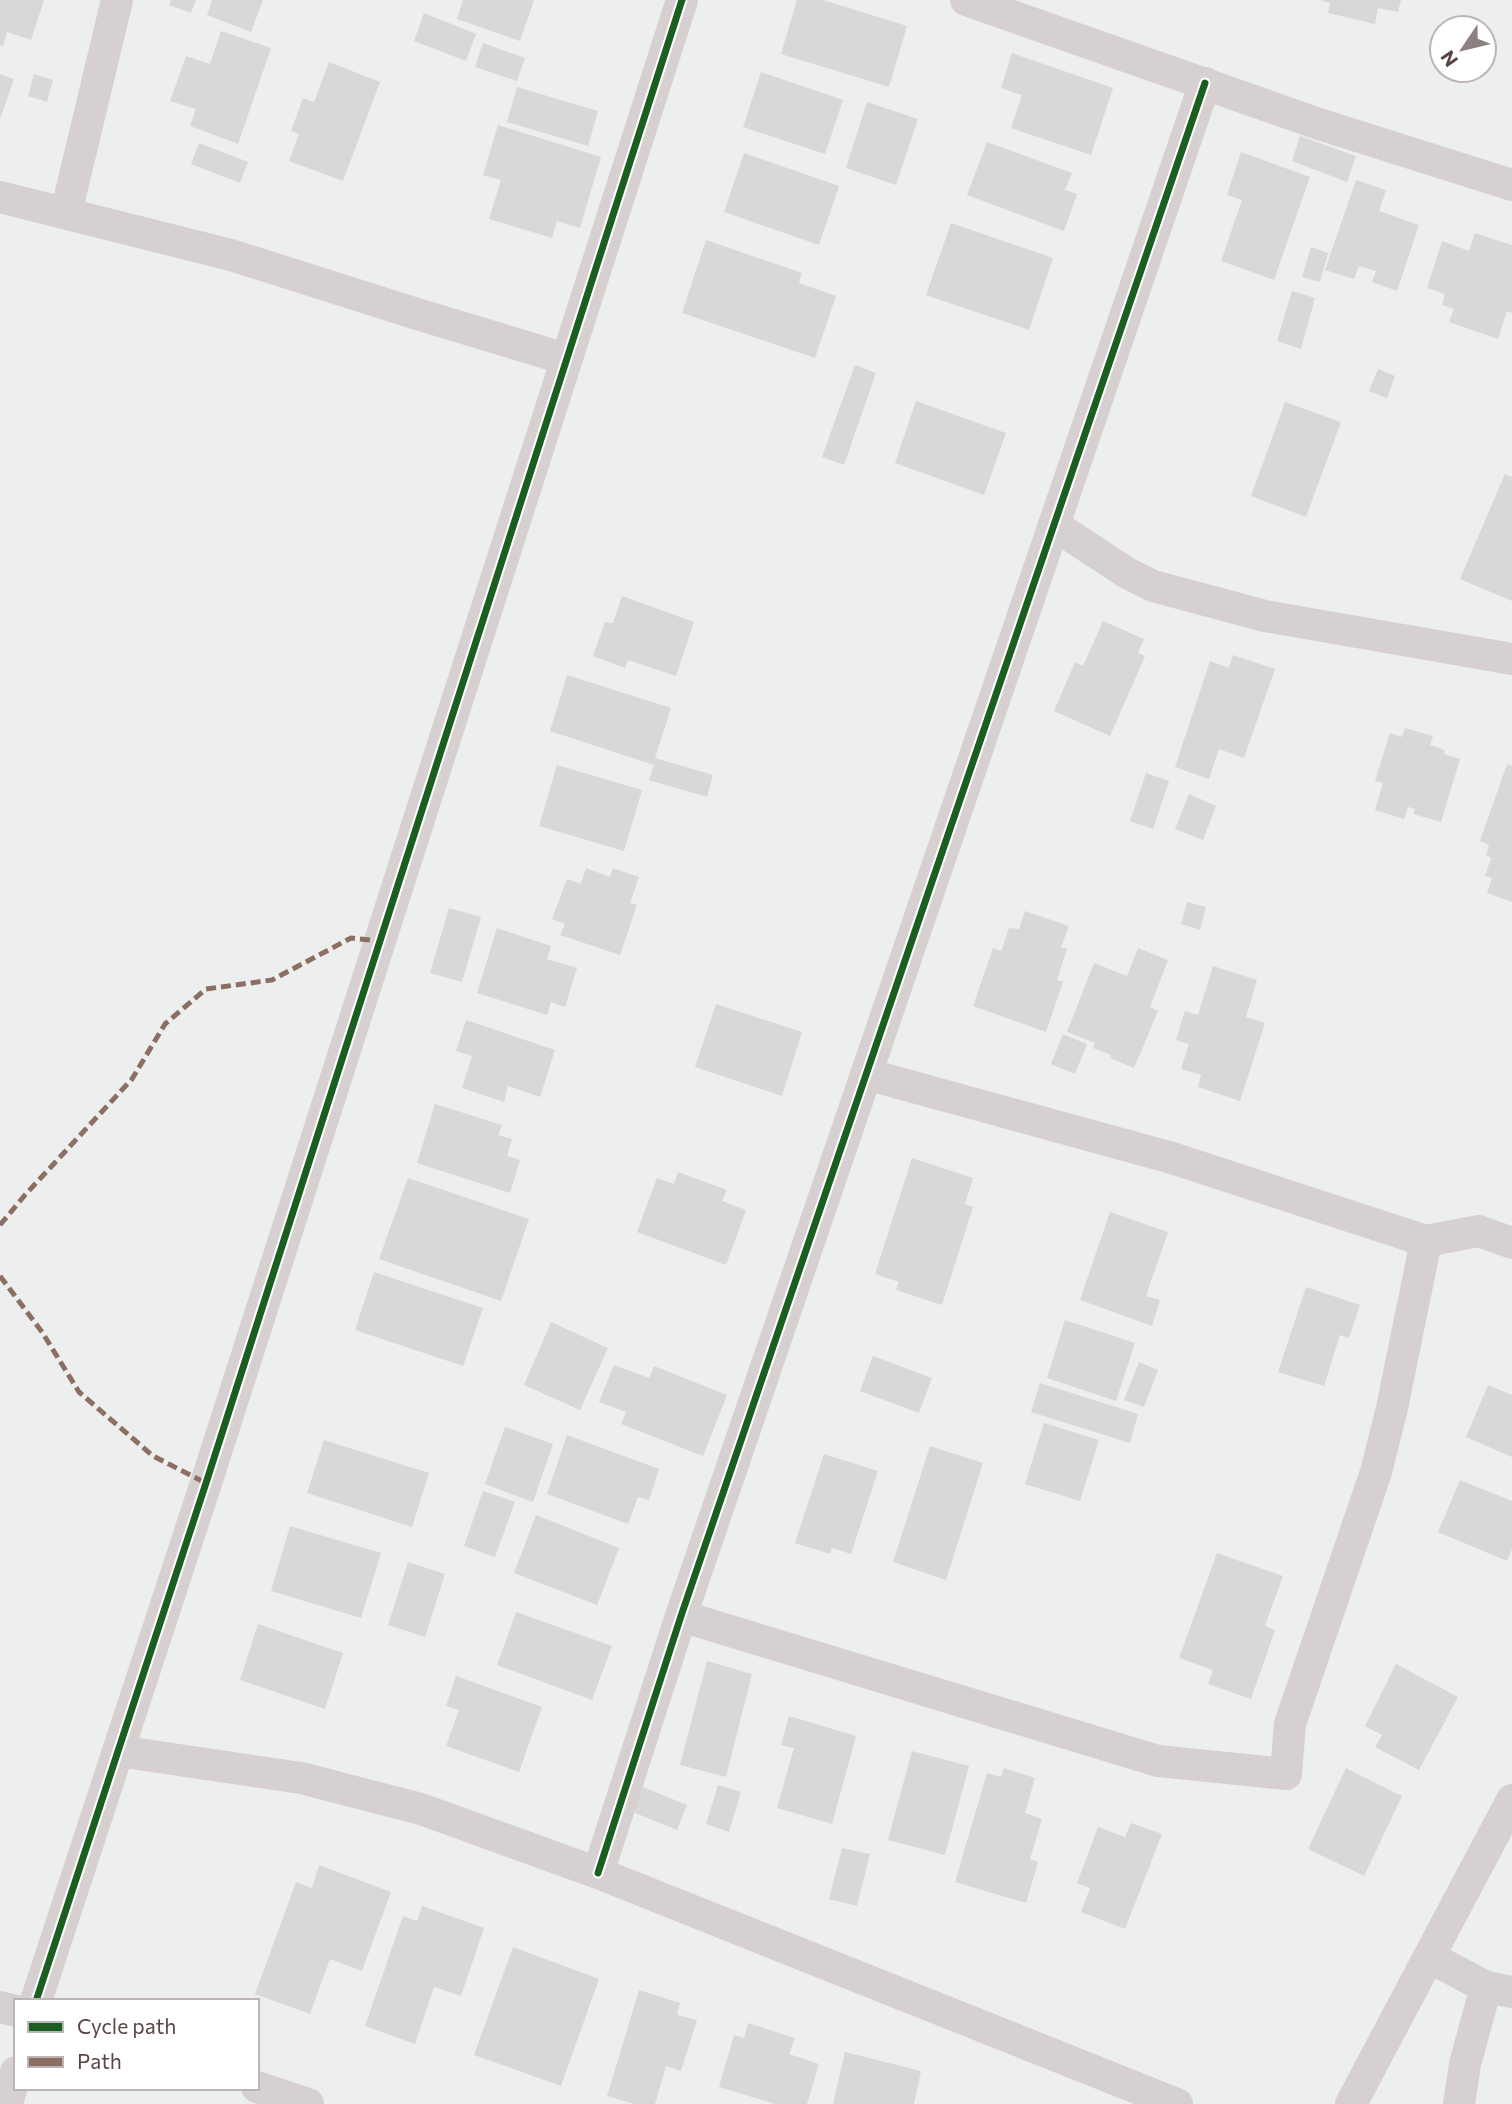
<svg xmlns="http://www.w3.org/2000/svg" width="1512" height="2104" viewBox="0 0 1512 2104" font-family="Commissioner,sans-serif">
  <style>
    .building { fill: #d9d7d7 }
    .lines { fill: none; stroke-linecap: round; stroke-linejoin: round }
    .street { stroke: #d6d0d1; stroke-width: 32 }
    .quiet { stroke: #8d6e63; stroke-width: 5; stroke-dasharray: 10 5; stroke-linecap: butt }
    .cycleway-casing { stroke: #fff; stroke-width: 11 }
    .cycleway { stroke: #1b5e20; stroke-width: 7 }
  </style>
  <rect width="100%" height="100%" fill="#edefee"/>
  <g class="building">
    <polygon points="0,0 44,0 31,40 7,32 3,46 0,45"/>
    <polygon points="171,0 196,0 191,13 169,5"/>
    <polygon points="212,0 263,0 251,32 207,15"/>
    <polygon points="463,0 534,0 520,41 457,19"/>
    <polygon points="797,0 823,0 907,26 889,87 781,54"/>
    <polygon points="1320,0 1401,0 1398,12 1378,8 1375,24 1328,13 1330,3"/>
    <polygon points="424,13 476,34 466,61 414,41"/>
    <polygon points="221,31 271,48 238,144 190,126 196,109 170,101 186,56 210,64"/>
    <polygon points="483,43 525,58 517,81 475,67"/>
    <polygon points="1012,53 1113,88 1091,155 1011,128 1022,95 1001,88"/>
    <polygon points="329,62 380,82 343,181 289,161 299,134 291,131 303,98 314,102"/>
    <polygon points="761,72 843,100 825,154 743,127"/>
    <polygon points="0,74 14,79 0,119"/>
    <polygon points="34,74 53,80 47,102 28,96"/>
    <polygon points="517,87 598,111 588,146 507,122"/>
    <polygon points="867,102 918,119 896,185 846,168"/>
    <polygon points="498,125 601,157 580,228 557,221 552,238 489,219 501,180 483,175"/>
    <polygon points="1300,136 1356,156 1347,182 1292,161"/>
    <polygon points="987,142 1072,173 1065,190 1077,194 1064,231 967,195"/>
    <polygon points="199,143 248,162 240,183 191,164"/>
    <polygon points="1241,152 1310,177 1274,280 1221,261 1242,200 1227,195"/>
    <polygon points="744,153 839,186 819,245 724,212"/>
    <polygon points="1356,180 1386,190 1379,211 1419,225 1397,291 1372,282 1376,271 1359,266 1354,279 1325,270"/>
    <polygon points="951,223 1053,258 1029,330 926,295"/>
    <polygon points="1475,233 1512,245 1512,313 1507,311 1498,339 1449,322 1454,309 1442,305 1445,294 1427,288 1442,241 1469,251"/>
    <polygon points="706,240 802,273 799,283 836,296 815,358 682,313"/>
    <polygon points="1311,247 1328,253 1320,282 1302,277"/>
    <polygon points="1292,291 1315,298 1301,349 1277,341"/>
    <polygon points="855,365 876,373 844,465 822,457"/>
    <polygon points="1378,369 1395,376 1387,398 1369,391"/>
    <polygon points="916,401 1006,433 984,495 895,463"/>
    <polygon points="1285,402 1341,422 1306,517 1251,496"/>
    <polygon points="1505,474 1512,477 1512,601 1460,579"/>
    <polygon points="622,596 694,622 676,676 628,660 625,668 593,656 605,622 613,623"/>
    <polygon points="1103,621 1144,639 1138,653 1145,656 1110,736 1054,711 1075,662 1083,666"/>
    <polygon points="1233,655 1275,669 1244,758 1219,749 1209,779 1175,767 1210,661 1229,668"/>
    <polygon points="567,675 671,708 655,758 713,775 707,797 649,780 654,765 550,731"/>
    <polygon points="1405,728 1433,736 1430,745 1445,750 1444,754 1460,759 1441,822 1413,814 1415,809 1408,807 1404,819 1375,810 1383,783 1375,781 1390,733 1402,737"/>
    <polygon points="1507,764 1512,766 1512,902 1487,893 1492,878 1485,876 1491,858 1486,855 1489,845 1480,841"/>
    <polygon points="557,765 642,790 624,851 539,826"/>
    <polygon points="1146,773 1169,781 1153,829 1130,821"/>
    <polygon points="1189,794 1216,806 1203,840 1175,829"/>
    <polygon points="586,868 610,877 613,868 639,877 630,903 637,905 620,955 560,935 565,924 552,919 567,879 581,884"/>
    <polygon points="1187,902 1206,907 1200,930 1181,924"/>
    <polygon points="449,908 481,917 462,982 430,973"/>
    <polygon points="1025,911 1069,926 1061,947 1067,949 1057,980 1063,982 1046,1032 973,1006 993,948 1001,951 1009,928 1019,929"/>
    <polygon points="497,928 551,946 547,959 577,968 565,1007 551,1002 547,1015 477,993"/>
    <polygon points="1138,948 1168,960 1150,1007 1158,1011 1134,1068 1110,1058 1111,1055 1093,1048 1095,1043 1067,1032 1094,963 1127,976"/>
    <polygon points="1213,966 1257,980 1246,1017 1265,1023 1240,1101 1198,1087 1201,1075 1181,1069 1189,1044 1176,1040 1185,1011 1198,1015"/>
    <polygon points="716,1004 802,1032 782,1096 695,1067"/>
    <polygon points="466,1020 555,1050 540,1097 508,1086 504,1102 462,1088 472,1056 456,1051"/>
    <polygon points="1063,1034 1087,1044 1075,1074 1051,1064"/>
    <polygon points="435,1104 502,1125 498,1135 512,1139 507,1156 520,1160 510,1193 417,1163"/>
    <polygon points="912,1158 973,1178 965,1204 973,1207 942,1305 896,1290 899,1282 875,1274"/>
    <polygon points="678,1172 727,1190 722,1201 746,1210 726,1265 637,1232 657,1178 674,1184"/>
    <polygon points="408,1178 529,1219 501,1301 379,1259"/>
    <polygon points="1110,1212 1168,1232 1146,1296 1160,1300 1152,1326 1080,1300"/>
    <polygon points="374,1272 483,1308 463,1366 355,1330"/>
    <polygon points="1306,1287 1360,1305 1349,1338 1340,1335 1324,1386 1278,1372"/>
    <polygon points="1065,1320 1135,1343 1116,1401 1047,1378"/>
    <polygon points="551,1322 608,1348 580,1410 524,1385"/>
    <polygon points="873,1356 932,1378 919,1413 860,1391"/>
    <polygon points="1139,1362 1158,1370 1144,1407 1124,1400"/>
    <polygon points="614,1365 649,1378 654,1366 727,1395 703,1456 621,1424 626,1412 599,1402"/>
    <polygon points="1040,1383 1138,1414 1130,1443 1031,1412"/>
    <polygon points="1488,1385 1512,1395 1512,1457 1466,1437"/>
    <polygon points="1044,1423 1099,1440 1080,1501 1025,1484"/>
    <polygon points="505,1427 553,1444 533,1502 485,1484"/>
    <polygon points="567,1435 659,1469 649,1500 638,1497 628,1524 547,1494"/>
    <polygon points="324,1440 429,1473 412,1527 307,1493"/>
    <polygon points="930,1446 983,1463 946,1580 893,1562"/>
    <polygon points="824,1454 878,1471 851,1554 832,1548 830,1554 795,1543"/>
    <polygon points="1460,1480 1512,1501 1512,1549 1507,1561 1438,1532"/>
    <polygon points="483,1491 515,1502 495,1557 464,1546"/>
    <polygon points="536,1515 619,1548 597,1605 514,1573"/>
    <polygon points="290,1526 381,1553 361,1618 271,1591"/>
    <polygon points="1217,1553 1283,1576 1265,1626 1275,1630 1251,1699 1208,1684 1213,1670 1179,1658"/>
    <polygon points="408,1562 445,1574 425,1637 388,1625"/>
    <polygon points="516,1612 612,1646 592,1700 497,1665"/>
    <polygon points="258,1624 343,1653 325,1709 240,1680"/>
    <polygon points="707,1661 752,1674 726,1777 680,1765"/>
    <polygon points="1396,1664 1458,1697 1419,1770 1375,1747 1382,1735 1365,1726"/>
    <polygon points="456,1676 542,1707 519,1772 446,1746 459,1710 446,1706"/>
    <polygon points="789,1716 856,1736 832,1824 777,1808 794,1748 781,1745"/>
    <polygon points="912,1751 969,1766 945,1855 888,1840"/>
    <polygon points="1004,1768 1035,1778 1025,1813 1042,1819 1030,1859 1038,1862 1026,1903 955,1882 987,1773 1001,1777"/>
    <polygon points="1346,1768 1402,1796 1364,1876 1308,1849"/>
    <polygon points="718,1785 741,1792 729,1832 706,1824"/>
    <polygon points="643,1787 687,1805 677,1830 633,1812"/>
    <polygon points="1131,1823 1162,1834 1125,1929 1081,1912 1090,1888 1077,1883 1098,1827 1125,1837"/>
    <polygon points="842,1848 870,1854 857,1906 829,1899"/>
    <polygon points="319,1865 391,1892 362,1971 330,1959 310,2014 255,1994 296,1882 312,1888"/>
    <polygon points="422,1906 484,1928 461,1996 434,1987 415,2044 365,2026 403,1916 417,1921"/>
    <polygon points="513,1947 599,1979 561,2086 474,2055"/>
    <polygon points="639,1990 680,2003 677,2015 697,2020 681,2071 666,2066 655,2104 634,2104 607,2096"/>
    <polygon points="748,2023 795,2038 789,2054 819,2064 807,2104 775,2104 719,2087 734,2035 744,2038"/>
    <polygon points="845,2052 921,2071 914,2104 833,2104"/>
  </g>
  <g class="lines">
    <g class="street">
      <polyline points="966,0 1319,124 1512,185"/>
      <polyline points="0,197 231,255 417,314 566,359"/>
      <polyline points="66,213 117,0"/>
      <polyline points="1054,525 1127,573 1153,586 1265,616 1512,659"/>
      <polyline points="866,1074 1172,1158 1426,1241 1479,1231 1512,1243"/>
      <polyline points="681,1616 1158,1761 1286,1774 1290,1724 1376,1472 1392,1408 1426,1241"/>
      <polyline points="118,1751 301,1778 421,1809 598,1873 1177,2104"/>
      <polyline points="598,1873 681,1616 1205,83"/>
      <polyline points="1429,1957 1486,1987 1512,1992"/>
      <polyline points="36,2001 206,1483 682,0"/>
      <polyline points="0,2007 16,2011"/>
      <polyline points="257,2087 308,2104"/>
      <polyline points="7,2104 16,2072"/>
      <polyline points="1351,2104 1512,1800"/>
      <polyline points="1459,2104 1465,2064 1486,1987"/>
    </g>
    <g class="quiet">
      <polyline points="0,1225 25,1195 132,1079 165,1024 206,989 272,980 351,938 379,941"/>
      <polyline points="0,1276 42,1332 79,1392 153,1456 206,1483"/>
    </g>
    <defs>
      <g id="cycleway">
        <polyline points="598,1873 681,1616 1205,83"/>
        <polyline points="36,2001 206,1483 682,0"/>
      </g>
    </defs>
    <use href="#cycleway" class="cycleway-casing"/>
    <use href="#cycleway" class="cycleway"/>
  </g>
  <rect x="14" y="1999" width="245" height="91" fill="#ffffff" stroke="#bdb4b5" stroke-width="2"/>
  <rect x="28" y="2022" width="35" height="10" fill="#1b5e20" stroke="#bdb4b5" stroke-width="2"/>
  <text x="77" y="2034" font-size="21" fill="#5b4445">Cycle path</text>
  <rect x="28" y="2057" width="35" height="10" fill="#8d6e63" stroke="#bdb4b5" stroke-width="2"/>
  <text x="77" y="2069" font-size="21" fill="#5b4445">Path</text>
  <g transform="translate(1463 49) rotate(235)"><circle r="33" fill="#ffffff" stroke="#bdb4b5" stroke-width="2"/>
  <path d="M0-5L12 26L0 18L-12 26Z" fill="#8e8080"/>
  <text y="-10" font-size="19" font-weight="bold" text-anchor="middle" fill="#5b4445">N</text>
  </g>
</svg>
